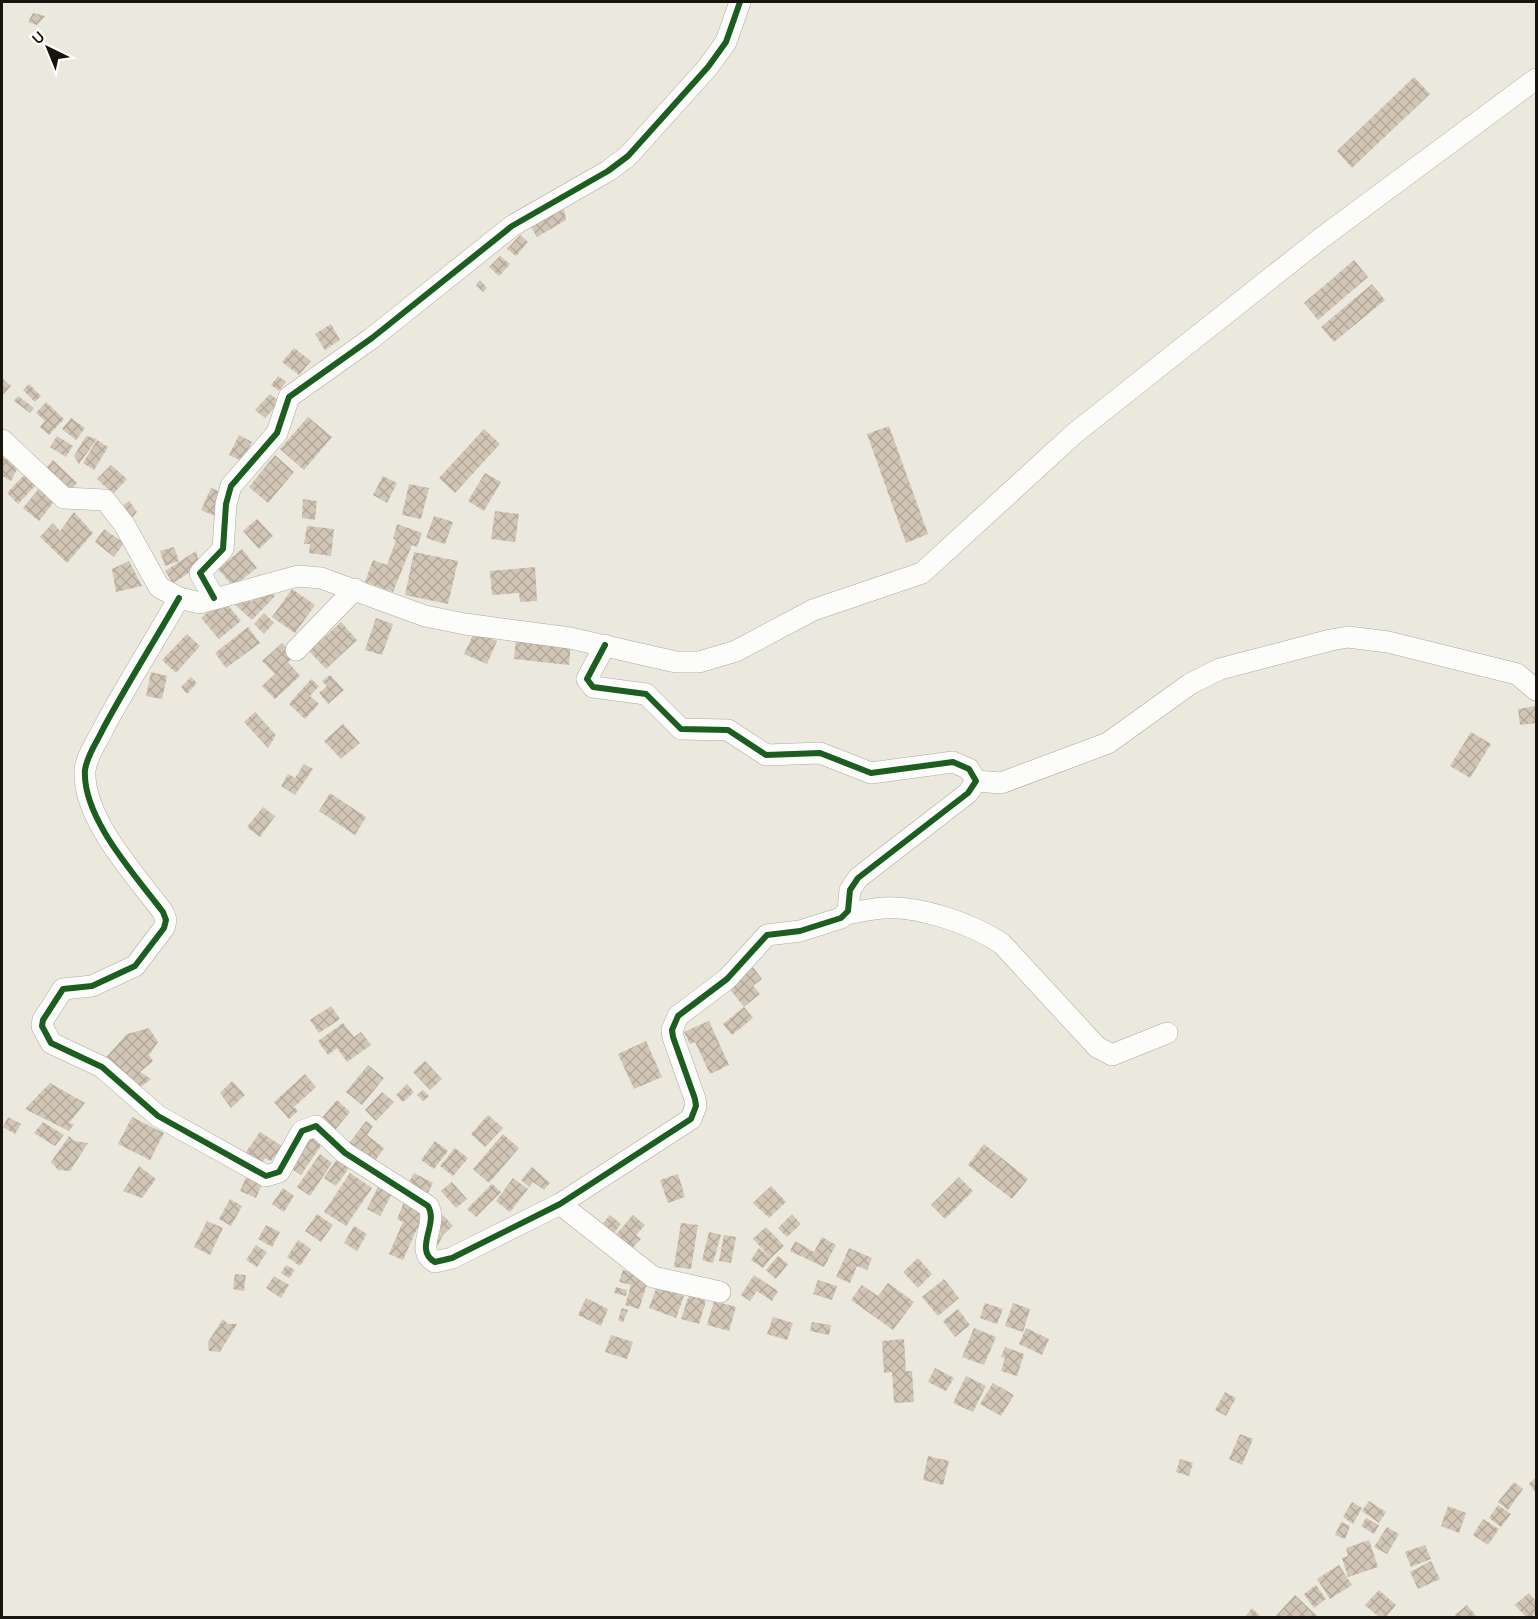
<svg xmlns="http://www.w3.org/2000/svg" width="1538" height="1619" viewBox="0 0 1538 1619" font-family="Karla,sans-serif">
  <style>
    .building { fill: url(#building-cross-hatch) }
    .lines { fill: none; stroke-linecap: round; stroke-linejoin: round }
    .minor-casing { stroke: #adaaa2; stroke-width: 22 }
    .minor { stroke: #fcfcfa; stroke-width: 21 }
    .cycleway-casing { stroke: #fff; stroke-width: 10 }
    .cycleway { stroke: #1b5e20; stroke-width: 6 }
  </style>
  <defs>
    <pattern id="building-cross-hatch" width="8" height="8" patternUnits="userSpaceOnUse" patternTransform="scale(1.5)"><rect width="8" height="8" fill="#d1c5b5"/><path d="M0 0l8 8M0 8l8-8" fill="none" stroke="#b3a89a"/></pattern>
  </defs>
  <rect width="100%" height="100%" fill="#ebe8de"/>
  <g class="building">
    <polygon points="33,13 45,16 37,25 28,22"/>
    <polygon points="1414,77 1430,94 1352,168 1337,151"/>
    <polygon points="564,209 566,220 537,237 531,227"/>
    <polygon points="520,235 528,242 516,256 507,249"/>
    <polygon points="500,256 510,264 499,276 489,267"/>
    <polygon points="1354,260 1368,277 1318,320 1304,303"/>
    <polygon points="480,280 487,288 483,292 476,285"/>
    <polygon points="1372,284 1385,300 1334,342 1321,327"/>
    <polygon points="331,324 340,340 325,350 315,334"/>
    <polygon points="294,348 311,361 299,375 282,362"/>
    <polygon points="278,376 286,382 279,391 271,385"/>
    <polygon points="2,378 11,386 2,396"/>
    <polygon points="29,384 41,396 35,402 23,390"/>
    <polygon points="270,394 280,402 265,418 255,410"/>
    <polygon points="18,396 34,408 30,413 14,401"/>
    <polygon points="46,402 64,419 49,435 40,427 45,421 36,413"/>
    <polygon points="308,417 332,437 304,470 280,449"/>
    <polygon points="71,418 85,428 76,440 62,429"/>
    <polygon points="889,426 928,534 906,543 867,434"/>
    <polygon points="484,429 500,444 455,493 439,478"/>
    <polygon points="239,435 252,442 242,461 229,455"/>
    <polygon points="57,436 73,446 66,457 50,447"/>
    <polygon points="86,436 97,439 79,464 74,456"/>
    <polygon points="97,440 108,447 94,470 83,463"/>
    <polygon points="275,455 294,472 268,503 249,487"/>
    <polygon points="2,457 19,465 11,481 2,476"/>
    <polygon points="53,460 77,483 65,496 41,474"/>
    <polygon points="111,465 127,479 113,494 97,479"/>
    <polygon points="485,473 501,482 484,511 468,501"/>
    <polygon points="24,475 39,482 18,504 7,493"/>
    <polygon points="383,476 397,483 387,503 373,495"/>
    <polygon points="409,484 429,488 421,519 402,515"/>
    <polygon points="42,485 57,498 39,521 23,508"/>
    <polygon points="211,488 225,494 215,516 201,510"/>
    <polygon points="303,499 317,501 315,520 302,518"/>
    <polygon points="129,501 137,512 130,520 121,507"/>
    <polygon points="495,511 519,514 515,542 491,539"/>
    <polygon points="74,512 93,533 67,563 40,537 53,523 60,531"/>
    <polygon points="434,516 453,522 445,544 426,538"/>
    <polygon points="257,519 273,536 259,549 243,531"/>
    <polygon points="397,524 422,533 417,547 412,545 393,592 365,582 373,560 387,565 396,540 393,539"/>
    <polygon points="307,526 334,529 331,556 309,553 310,544 304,544"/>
    <polygon points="104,529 124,543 114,557 95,542"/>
    <polygon points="174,547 179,561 165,566 160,551"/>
    <polygon points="242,549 257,568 233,586 218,569"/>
    <polygon points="196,551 200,566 173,583 165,571"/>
    <polygon points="414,552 458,561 448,604 405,595"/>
    <polygon points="129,561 142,586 116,592 112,569"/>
    <polygon points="535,567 537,601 520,602 519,593 492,595 490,571"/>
    <polygon points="266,587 275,596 252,620 233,603 242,594 251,602"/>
    <polygon points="292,589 315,605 295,633 272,617"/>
    <polygon points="223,599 241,621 219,639 201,618"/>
    <polygon points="264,613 274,623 264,634 254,624"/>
    <polygon points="376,618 393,624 382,655 365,650"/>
    <polygon points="341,622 357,640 326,669 309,651"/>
    <polygon points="248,627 260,643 226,668 215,653"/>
    <polygon points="475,631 497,641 487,664 464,654"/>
    <polygon points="187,634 200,646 176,673 162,660"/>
    <polygon points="516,638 571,643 569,665 514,659"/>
    <polygon points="282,643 294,656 288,662 300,676 275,699 262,686 275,674 262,661"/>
    <polygon points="151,672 167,676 162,699 146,696"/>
    <polygon points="330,675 344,690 328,704 319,693 327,686 322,681"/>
    <polygon points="191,677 197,683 187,694 181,687"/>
    <polygon points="311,679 319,686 310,696 319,704 305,719 289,704"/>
    <polygon points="1536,706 1536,723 1520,725 1518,709"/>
    <polygon points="255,712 276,735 268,748 244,722"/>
    <polygon points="343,724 360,743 341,759 324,741"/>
    <polygon points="1471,732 1491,744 1470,778 1450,766"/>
    <polygon points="304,764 313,769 295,795 281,786 288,774 295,778"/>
    <polygon points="330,793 366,817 355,835 319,811"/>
    <polygon points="263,807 275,816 260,837 247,827"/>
    <polygon points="753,967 762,979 753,986 760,994 744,1007 728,987"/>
    <polygon points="331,1006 340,1019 319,1033 310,1020"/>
    <polygon points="744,1007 753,1018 732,1035 723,1024"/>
    <polygon points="709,1021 729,1065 710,1074 695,1042 690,1044 684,1032"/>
    <polygon points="343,1023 354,1037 361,1032 371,1045 347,1062 337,1048 328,1055 318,1041"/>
    <polygon points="149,1028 158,1042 149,1055 153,1061 140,1072 151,1079 137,1090 101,1063 127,1034"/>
    <polygon points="646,1041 662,1077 634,1089 618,1054"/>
    <polygon points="425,1061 442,1079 430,1090 413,1072"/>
    <polygon points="368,1065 384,1078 362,1105 346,1092"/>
    <polygon points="305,1074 316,1087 294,1107 298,1111 289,1119 274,1102"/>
    <polygon points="232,1081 245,1095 231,1108 220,1093"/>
    <polygon points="50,1083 85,1103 69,1123 74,1124 69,1131 25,1109"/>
    <polygon points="407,1084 414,1092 403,1102 396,1095"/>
    <polygon points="423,1090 429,1096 423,1101 417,1095"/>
    <polygon points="382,1092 394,1102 376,1121 365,1110"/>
    <polygon points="337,1100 350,1112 330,1136 316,1125"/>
    <polygon points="488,1115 503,1128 485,1147 471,1134"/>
    <polygon points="8,1117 21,1124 15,1134 3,1127"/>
    <polygon points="132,1117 164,1133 150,1160 118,1144"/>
    <polygon points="366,1121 373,1126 367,1135 384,1148 372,1165 347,1146"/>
    <polygon points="43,1122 64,1135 55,1146 34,1133"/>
    <polygon points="260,1132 282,1146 271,1161 265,1158 256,1176 241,1159"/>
    <polygon points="305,1133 322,1144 301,1175 284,1164"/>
    <polygon points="503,1134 519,1148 489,1183 473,1169"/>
    <polygon points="69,1136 74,1141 88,1143 70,1171 58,1170 51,1162"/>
    <polygon points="435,1141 448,1151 434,1169 421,1160"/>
    <polygon points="984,1144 1028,1179 1012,1199 968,1165"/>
    <polygon points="455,1148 468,1158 453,1176 440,1166"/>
    <polygon points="320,1154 332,1163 310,1196 297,1187"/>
    <polygon points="339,1156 351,1165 336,1186 324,1178"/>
    <polygon points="139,1166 156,1179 142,1198 123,1191"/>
    <polygon points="532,1167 550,1183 544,1190 533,1182 529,1187 521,1180"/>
    <polygon points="350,1173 372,1188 346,1226 324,1212"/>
    <polygon points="414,1173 433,1183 425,1199 409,1182"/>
    <polygon points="678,1174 685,1197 668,1203 660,1180"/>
    <polygon points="247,1175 263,1182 256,1198 240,1191"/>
    <polygon points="959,1177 973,1191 945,1219 931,1205"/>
    <polygon points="513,1178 528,1189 510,1212 496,1201"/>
    <polygon points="452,1182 467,1199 456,1208 441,1191"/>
    <polygon points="492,1184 501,1192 476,1217 467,1209"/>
    <polygon points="771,1186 786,1202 769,1218 753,1203"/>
    <polygon points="378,1187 392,1194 380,1216 367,1209"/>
    <polygon points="283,1188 294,1196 284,1212 272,1204"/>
    <polygon points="230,1199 242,1206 231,1226 219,1219"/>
    <polygon points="404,1202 425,1211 403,1260 389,1254 403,1222 397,1219"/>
    <polygon points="317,1214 333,1225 321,1242 305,1231"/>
    <polygon points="792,1214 801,1224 787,1237 778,1228"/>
    <polygon points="443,1215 453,1226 443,1235 433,1224"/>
    <polygon points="610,1215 621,1224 610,1238 599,1228"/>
    <polygon points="633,1215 645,1225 636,1235 641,1239 628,1253 612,1239"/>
    <polygon points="207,1221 223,1228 210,1255 194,1247"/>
    <polygon points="681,1223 698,1225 691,1269 674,1267"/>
    <polygon points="266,1225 280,1232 272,1247 258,1239"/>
    <polygon points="354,1226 367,1234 357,1251 344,1243"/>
    <polygon points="766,1227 784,1246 771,1258 753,1239"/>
    <polygon points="436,1232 443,1235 434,1253"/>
    <polygon points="709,1232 721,1235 713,1263 702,1260"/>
    <polygon points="724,1235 736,1237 731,1263 719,1261"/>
    <polygon points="822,1237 836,1245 824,1267 790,1251 795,1241 814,1252"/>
    <polygon points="298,1240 311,1249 300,1266 287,1257"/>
    <polygon points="256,1245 267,1252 257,1267 246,1260"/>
    <polygon points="759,1248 771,1258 763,1268 751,1260"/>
    <polygon points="849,1248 872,1258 867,1270 857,1266 850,1283 836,1277"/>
    <polygon points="778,1256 788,1264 776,1279 766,1270"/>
    <polygon points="918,1258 932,1274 918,1288 903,1272"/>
    <polygon points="286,1265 295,1270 289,1278 281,1273"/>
    <polygon points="623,1270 649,1278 639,1309 625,1305 631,1285 619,1282"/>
    <polygon points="235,1274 246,1275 244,1291 233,1289"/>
    <polygon points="754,1275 778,1291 772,1301 757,1291 750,1301 741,1295"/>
    <polygon points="274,1276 289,1285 281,1298 266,1288"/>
    <polygon points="944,1279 959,1298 938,1316 922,1297"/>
    <polygon points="818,1280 837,1286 832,1300 813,1294"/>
    <polygon points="888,1283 914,1302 893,1330 851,1300 862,1285 878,1296"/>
    <polygon points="657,1286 684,1296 676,1318 649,1308"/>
    <polygon points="616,1287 627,1290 626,1296 614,1293"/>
    <polygon points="689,1295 706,1301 699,1324 681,1319"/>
    <polygon points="586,1298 608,1309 601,1326 578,1315"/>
    <polygon points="714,1301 736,1307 729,1331 707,1325"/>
    <polygon points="985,1303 1003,1309 997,1324 980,1318"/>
    <polygon points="1013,1303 1030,1309 1023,1332 1005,1326"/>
    <polygon points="622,1308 628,1310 623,1322 618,1320"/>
    <polygon points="958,1309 970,1325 955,1337 943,1321"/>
    <polygon points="773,1317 793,1323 787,1340 767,1334"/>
    <polygon points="223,1319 228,1324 237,1324 220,1352 209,1351 208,1342"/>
    <polygon points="812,1322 831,1325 829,1335 810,1331"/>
    <polygon points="974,1328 996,1337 984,1365 962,1357"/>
    <polygon points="1026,1328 1049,1339 1042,1355 1019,1344"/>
    <polygon points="611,1335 633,1342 627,1359 605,1352"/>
    <polygon points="904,1339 906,1371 912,1371 914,1402 894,1403 892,1372 884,1373 882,1341"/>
    <polygon points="1005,1347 1024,1354 1017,1376 1001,1371 1005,1358 1001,1357"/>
    <polygon points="935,1368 954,1378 946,1391 928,1382"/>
    <polygon points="966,1376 986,1386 973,1412 953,1403"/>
    <polygon points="993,1383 1014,1395 1001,1416 980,1404"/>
    <polygon points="1225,1392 1236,1398 1226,1416 1215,1410"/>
    <polygon points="1240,1434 1253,1439 1242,1465 1229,1459"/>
    <polygon points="928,1456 949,1461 943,1485 923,1480"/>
    <polygon points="1180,1459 1193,1463 1189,1476 1176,1472"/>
    <polygon points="1536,1477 1536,1493 1529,1484"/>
    <polygon points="1514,1482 1523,1489 1508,1510 1498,1502"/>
    <polygon points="1369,1501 1386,1512 1379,1523 1362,1511"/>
    <polygon points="1352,1502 1362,1508 1353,1524 1343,1517"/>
    <polygon points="1498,1505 1511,1514 1501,1527 1489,1518"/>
    <polygon points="1448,1506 1466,1513 1459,1533 1441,1526"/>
    <polygon points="1366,1518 1379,1525 1374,1534 1361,1526"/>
    <polygon points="1483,1519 1499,1529 1488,1545 1473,1535"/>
    <polygon points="1341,1522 1350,1526 1345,1539 1335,1535"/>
    <polygon points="1387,1527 1399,1534 1387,1554 1374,1547"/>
    <polygon points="1369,1540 1378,1567 1348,1577 1342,1558 1348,1556 1346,1548"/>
    <polygon points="1425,1545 1431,1559 1411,1567 1405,1552"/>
    <polygon points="1431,1561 1440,1579 1418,1589 1410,1572"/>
    <polygon points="1339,1565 1352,1585 1330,1599 1317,1579"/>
    <polygon points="1316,1585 1326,1599 1314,1608 1304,1594"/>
    <polygon points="1379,1590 1396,1605 1385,1618 1380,1618 1365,1605"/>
    <polygon points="1529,1593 1536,1601 1536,1613 1531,1618 1527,1618 1515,1605"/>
    <polygon points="1295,1595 1319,1618 1274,1618"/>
    <polygon points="1467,1605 1478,1618 1457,1618 1455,1615"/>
    <polygon points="1252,1608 1260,1616 1258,1618 1244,1618"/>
  </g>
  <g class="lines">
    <defs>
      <g id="minor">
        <polyline points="2,440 64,498 105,500 124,524 159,587 179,598 200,603 298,576 321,578 425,616 465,624 570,638 676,662 699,662 736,651 813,610 922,573 1075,433 1320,239 1536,79"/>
        <path d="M 179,598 C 154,642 127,684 103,729 C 97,742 87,755 85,770 C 82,818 136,876 163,912 L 166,920 L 164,928 L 135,966 L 92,986 L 63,989 L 43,1020 L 42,1026 L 51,1043 L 102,1067 L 158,1116 L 266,1176 L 279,1172 L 302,1131 L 316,1126 L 345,1153 L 428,1206 C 439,1224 413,1250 435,1262 L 452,1258 L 560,1204 L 691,1119 L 696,1106 L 695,1099 L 673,1037 L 672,1030 L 678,1016 L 727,979 L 767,935 L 800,931 L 841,918 L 848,911 L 850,890 L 858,878 L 968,793 L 976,781 L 969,769 L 953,762 L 871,773 L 820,753 L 766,755 L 728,730 L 681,729 L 646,694 L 593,687 L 587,679 L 605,645"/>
        <polyline points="214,598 200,573 223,549 226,504 231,486 277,433 289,397 372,338 512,226 608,171 628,156 708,67 726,42 740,2"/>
        <polyline points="296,650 355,589"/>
        <polyline points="976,781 1001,783 1108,743 1190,684 1220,669 1331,640 1348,637 1388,642 1517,674 1536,690"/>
        <path d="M 846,914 C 858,912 870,909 883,908 C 918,905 973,924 1002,944 L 1097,1047 L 1112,1055 L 1167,1033"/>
        <polyline points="560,1204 653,1277 720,1292"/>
      </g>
    </defs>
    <use href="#minor" class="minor-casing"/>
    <use href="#minor" class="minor"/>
    <defs>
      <g id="cycleway">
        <path d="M 179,598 C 154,642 127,684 103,729 C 97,742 87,755 85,770 C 82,818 136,876 163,912 L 166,920 L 164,928 L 135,966 L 92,986 L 63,989 L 43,1020 L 42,1026 L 51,1043 L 102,1067 L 158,1116 L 266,1176 L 279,1172 L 302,1131 L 316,1126 L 345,1153 L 428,1206 C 439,1224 413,1250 435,1262 L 452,1258 L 560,1204 L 691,1119 L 696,1106 L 695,1099 L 673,1037 L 672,1030 L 678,1016 L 727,979 L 767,935 L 800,931 L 841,918 L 848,911 L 850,890 L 858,878 L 968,793 L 976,781 L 969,769 L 953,762 L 871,773 L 820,753 L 766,755 L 728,730 L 681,729 L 646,694 L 593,687 L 587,679 L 605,645"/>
        <polyline points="214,598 200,573 223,549 226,504 231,486 277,433 289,397 372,338 512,226 608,171 628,156 708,67 726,42 740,2"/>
      </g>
    </defs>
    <use href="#cycleway" class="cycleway-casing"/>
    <use href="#cycleway" class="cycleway"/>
  </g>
  <rect width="1538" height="1619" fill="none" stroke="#16140d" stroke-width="6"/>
  <g transform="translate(48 48) rotate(317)" stroke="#ffffff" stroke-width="4.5" paint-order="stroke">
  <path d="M0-4.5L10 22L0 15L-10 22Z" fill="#16140d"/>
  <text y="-9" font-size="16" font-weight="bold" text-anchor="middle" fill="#16140d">U</text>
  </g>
</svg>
